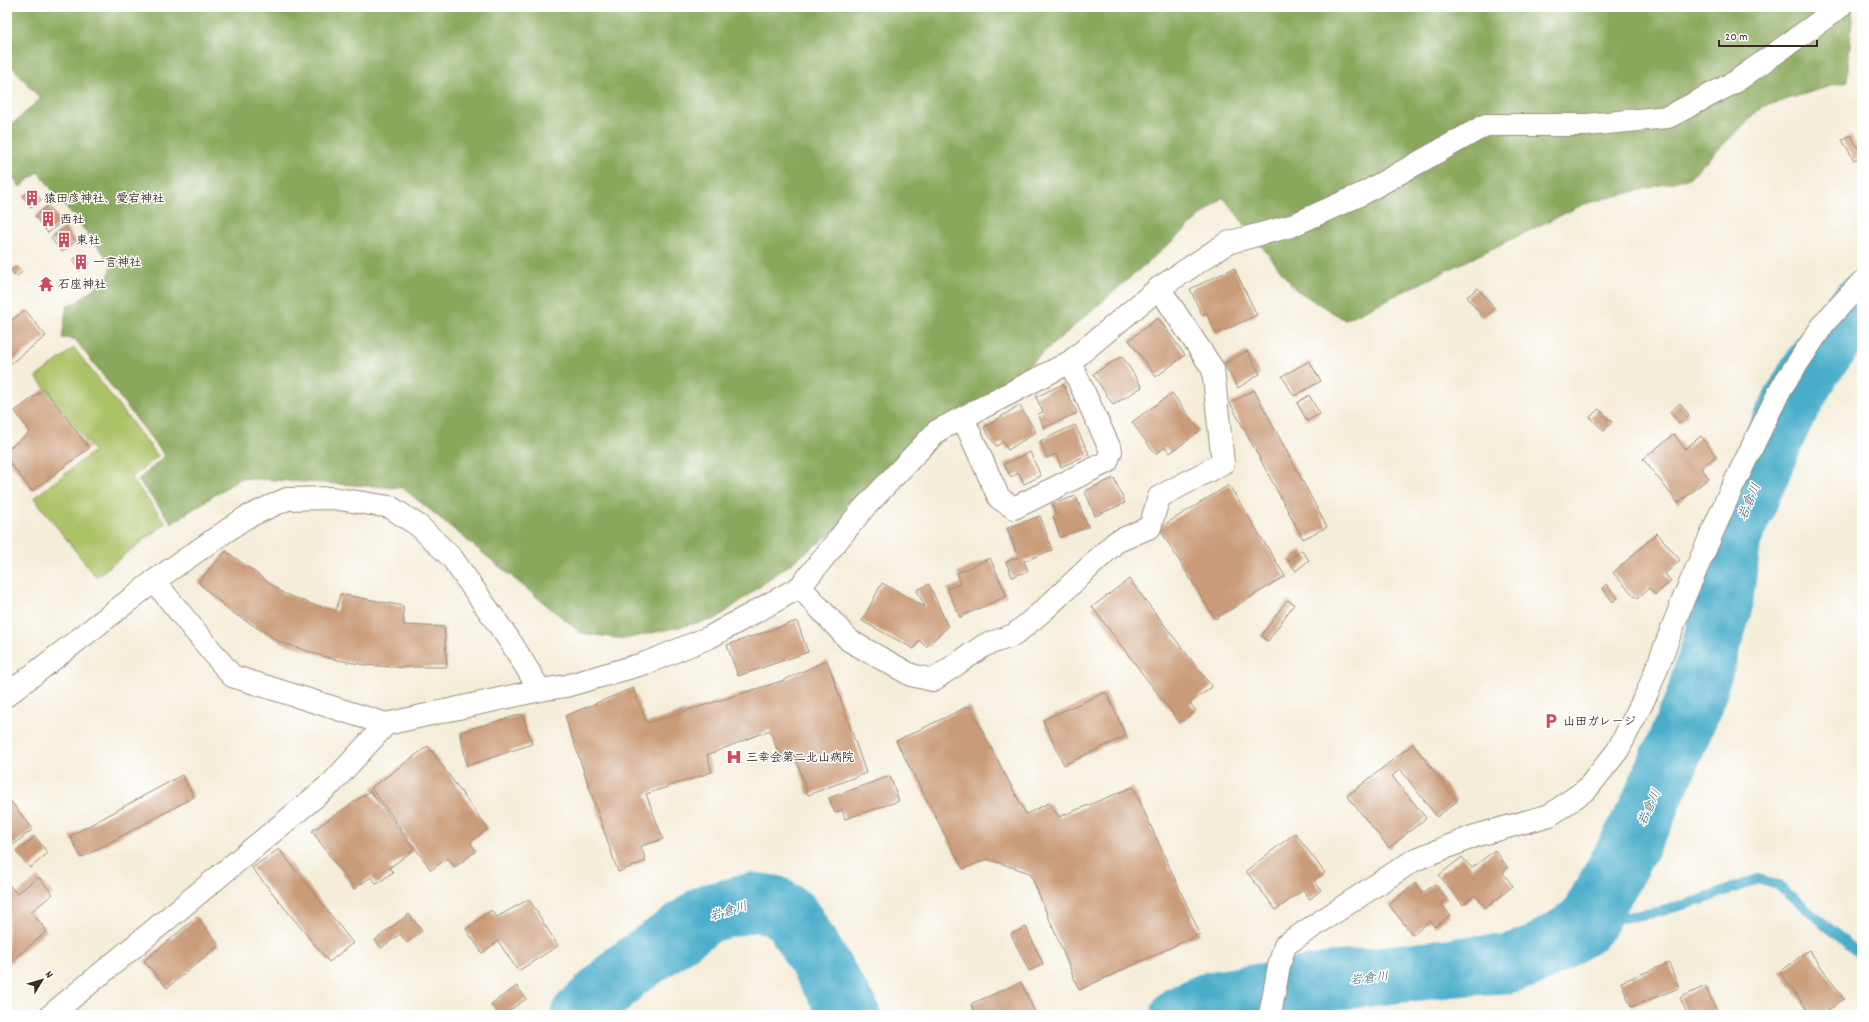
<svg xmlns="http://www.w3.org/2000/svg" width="1869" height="1022" viewBox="0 0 1869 1022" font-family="Dekko,'Klee One',sans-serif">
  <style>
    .green { fill: #acc266; stroke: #747642 }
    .forest { fill: #89a85b; stroke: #62693c }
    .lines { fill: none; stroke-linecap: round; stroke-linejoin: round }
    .stream { stroke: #4aadca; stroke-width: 10 }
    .river { stroke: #4aadca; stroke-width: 59 }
    .building { fill: #ca9b78 }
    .minor-casing { stroke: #988c7c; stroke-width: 24 }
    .minor { stroke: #fff; stroke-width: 22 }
    .labels { text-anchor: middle; stroke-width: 3; stroke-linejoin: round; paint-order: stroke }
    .poi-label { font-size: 12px; font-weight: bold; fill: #3b2a1e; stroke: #fff; text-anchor: start }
    .water-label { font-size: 13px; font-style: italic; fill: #415e63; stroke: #fff }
  </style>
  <rect width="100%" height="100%" fill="#fff"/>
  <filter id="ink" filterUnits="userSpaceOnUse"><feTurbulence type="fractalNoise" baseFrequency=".025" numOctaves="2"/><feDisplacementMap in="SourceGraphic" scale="8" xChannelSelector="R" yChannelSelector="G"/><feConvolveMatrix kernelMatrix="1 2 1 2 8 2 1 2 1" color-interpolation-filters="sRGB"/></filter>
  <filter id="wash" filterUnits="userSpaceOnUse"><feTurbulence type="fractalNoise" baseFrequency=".012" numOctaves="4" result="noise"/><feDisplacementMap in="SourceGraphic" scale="16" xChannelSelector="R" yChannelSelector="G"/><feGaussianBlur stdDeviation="0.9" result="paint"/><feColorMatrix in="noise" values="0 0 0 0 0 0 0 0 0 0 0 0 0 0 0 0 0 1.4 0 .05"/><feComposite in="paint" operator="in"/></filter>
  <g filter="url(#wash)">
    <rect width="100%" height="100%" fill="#f4edd9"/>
    <polygon class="green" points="74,348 158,456 131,478 166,523 96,577 34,498 94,451 36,377"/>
    <polygon class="forest" points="7,7 1853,7 1847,81 1762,107 1689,178 1584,204 1345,320 1296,290 1223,197 851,519 716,619 624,639 581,633 403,488 241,478 172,523 138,480 165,456 75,339 62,338 67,305 77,302 109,276 111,263 38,172 20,187 14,178 7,183 7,129 40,99 7,60"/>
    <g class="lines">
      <polyline class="stream" points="1586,924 1658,912 1701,900 1758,879 1778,885 1862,956"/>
      <g class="river">
        <polyline points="580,1015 625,972 708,913 754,902 774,905 792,917 851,1015"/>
        <polyline points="1180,1015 1210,1001 1335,981 1455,967 1506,964 1535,956 1586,924 1646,814 1694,702 1723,606 1732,538 1781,423 1809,372 1849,317 1862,303"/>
      </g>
    </g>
    <g id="blocks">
      <g class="building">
        <polygon points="1851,135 1862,156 1854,160 1842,140"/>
        <polygon points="33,189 41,200 31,207 23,196"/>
        <polygon points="48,206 61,222 48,233 35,216"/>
        <polygon points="65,227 76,241 62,252 51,238"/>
        <polygon points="82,253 90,263 81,270 73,260"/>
        <polygon points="17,266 22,272 16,277 11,270"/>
        <polygon points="1234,268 1257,315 1216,334 1206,312 1202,315 1190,289"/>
        <polygon points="1478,288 1495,309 1483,318 1467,297"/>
        <polygon points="25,310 46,336 10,364 7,360 7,324"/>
        <polygon points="1158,318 1185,355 1156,377 1129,340"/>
        <polygon points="1247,351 1260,374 1238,388 1224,364"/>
        <polygon points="1122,356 1142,387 1113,405 1093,374"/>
        <polygon points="1309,361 1321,381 1294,396 1282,376"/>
        <polygon points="1063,384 1077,413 1044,428 1038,414 1043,412 1036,397"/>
        <polygon points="44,389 89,448 32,491 7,459 7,450 30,432 15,411"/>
        <polygon points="1254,390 1327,527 1303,539 1230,403"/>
        <polygon points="1172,393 1200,431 1170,453 1166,447 1155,454 1132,422"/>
        <polygon points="1309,395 1320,414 1307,421 1297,403"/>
        <polygon points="1680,403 1689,415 1679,423 1670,412"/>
        <polygon points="1019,405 1036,432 1008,450 1003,442 996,446 984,428"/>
        <polygon points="1599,409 1612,422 1604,431 1590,417"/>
        <polygon points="1075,425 1089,454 1061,467 1056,454 1047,458 1040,441"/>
        <polygon points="1674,434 1685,449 1701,436 1716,456 1701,468 1709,478 1678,503 1643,459"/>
        <polygon points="1030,452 1041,476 1024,484 1019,473 1011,477 1004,464"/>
        <polygon points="1114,478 1125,503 1095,516 1085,491"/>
        <polygon points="1229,485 1285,576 1215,619 1159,528"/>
        <polygon points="1076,496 1088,527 1060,537 1053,516 1056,515 1052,504"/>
        <polygon points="1040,516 1052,550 1024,561 1028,571 1012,577 1006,562 1018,557 1007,528"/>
        <polygon points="1657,533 1680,560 1665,574 1671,581 1655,595 1649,588 1637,599 1613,573"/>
        <polygon points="1301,550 1309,560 1296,571 1288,561"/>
        <polygon points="226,551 283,593 311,604 336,611 340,594 403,606 404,625 444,627 447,667 394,667 365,665 332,659 280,642 230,611 198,582"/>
        <polygon points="990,558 1007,596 960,617 947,589 961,583 957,573"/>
        <polygon points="1129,579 1212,687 1190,703 1196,711 1180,723 1092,607"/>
        <polygon points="882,583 925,607 917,590 929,584 948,627 926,647 919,640 914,649 862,621"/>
        <polygon points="1606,584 1618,598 1613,602 1602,588"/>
        <polygon points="1287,600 1294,604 1268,641 1261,636"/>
        <polygon points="797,621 808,652 738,676 727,645"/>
        <polygon points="827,660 866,773 808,795 795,755 781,761 770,730 707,755 712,772 646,794 663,839 641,846 646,861 618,872 565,716 633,688 647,723 782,681"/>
        <polygon points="1106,692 1126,736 1064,765 1043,720"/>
        <polygon points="969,706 1026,814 1049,803 1059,817 1133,787 1200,934 1079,990 1030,873 987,859 963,869 896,741"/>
        <polygon points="522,714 532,744 467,766 460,732"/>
        <polygon points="1413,744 1457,801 1437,817 1400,769 1392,776 1426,818 1389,848 1347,796"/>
        <polygon points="428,746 488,829 470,842 476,851 455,867 448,858 431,870 371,788"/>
        <polygon points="182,775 194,797 81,858 70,836"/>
        <polygon points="890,776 899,801 845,819 842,810 835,813 829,798"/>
        <polygon points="370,791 414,850 389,868 393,872 377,884 371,877 354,889 312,831"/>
        <polygon points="7,797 33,829 7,850"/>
        <polygon points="1295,833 1325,873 1314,880 1321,890 1310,899 1303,890 1276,910 1246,871"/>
        <polygon points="35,837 48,853 30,868 16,852"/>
        <polygon points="279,849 353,943 329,962 252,868"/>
        <polygon points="1495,850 1508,868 1503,873 1513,886 1486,908 1475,895 1463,905 1439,875 1462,857 1472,868"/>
        <polygon points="38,877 53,894 31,912 47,931 8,964 7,882 17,894"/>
        <polygon points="1415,883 1423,893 1435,884 1447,899 1441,903 1450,915 1435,927 1430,921 1413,935 1389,905"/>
        <polygon points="529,899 558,946 518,971 498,941 482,953 466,929 491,910 497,917"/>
        <polygon points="409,914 422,931 407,943 400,934 381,948 375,940"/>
        <polygon points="197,917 219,945 167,988 144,961"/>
        <polygon points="1026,927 1043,964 1029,971 1011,934"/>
        <polygon points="1809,950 1844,999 1822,1015 1811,1015 1780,972"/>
        <polygon points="1669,963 1679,988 1631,1007 1621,982"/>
        <polygon points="1021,982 1036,1015 976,1015 971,1004"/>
        <polygon points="517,986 526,999 503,1015 499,1015 491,1004"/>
        <polygon points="1705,986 1719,1015 1688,1015 1680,998"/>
      </g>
    </g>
  </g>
  <g filter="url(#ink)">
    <use href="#blocks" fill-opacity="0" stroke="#988c7c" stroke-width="1"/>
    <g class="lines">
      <defs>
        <g id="minor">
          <polyline points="963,418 999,498 1014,508 1107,462 1111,451 1070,362 1159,288 1227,243 1291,226 1362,194 1486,125 1587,125 1668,117 1735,82 1840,7"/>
          <polyline points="154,581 232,676 386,724 540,690 566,686 646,663 710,637 800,587 850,641 911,675 933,680 985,645 1014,635 1044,610 1116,542 1150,527 1159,497 1223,463 1213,369 1159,288"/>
          <polyline points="800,587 862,510 937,431 1070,362"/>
          <polyline points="7,695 154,581 245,518 287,499 332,498 390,507 419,526 452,558 512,644 540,690"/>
          <polyline points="51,1015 332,783 386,724"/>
          <polyline points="1270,1015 1279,966 1285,945 1414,860 1475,836 1550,815 1587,789 1618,750 1648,691 1685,595 1730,492 1781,388 1825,322 1862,282"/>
        </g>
      </defs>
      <use href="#minor" class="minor-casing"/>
      <use href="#minor" class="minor"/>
    </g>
  </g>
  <defs>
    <symbol id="building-bare" viewBox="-9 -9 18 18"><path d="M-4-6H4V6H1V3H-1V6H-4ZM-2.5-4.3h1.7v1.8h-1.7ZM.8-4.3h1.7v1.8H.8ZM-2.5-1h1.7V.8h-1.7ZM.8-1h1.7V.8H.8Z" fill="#d1495b" stroke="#fff" stroke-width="2.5" paint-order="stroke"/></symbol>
    <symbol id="temple-bare" viewBox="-9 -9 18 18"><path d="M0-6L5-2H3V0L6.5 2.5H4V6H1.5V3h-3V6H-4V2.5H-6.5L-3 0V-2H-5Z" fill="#d1495b" stroke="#fff" stroke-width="2.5" paint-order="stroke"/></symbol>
    <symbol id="parking-bare" viewBox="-9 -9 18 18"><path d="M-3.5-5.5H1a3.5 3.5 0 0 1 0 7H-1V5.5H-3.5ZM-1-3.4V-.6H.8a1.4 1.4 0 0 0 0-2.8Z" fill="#d1495b" stroke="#fff" stroke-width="2.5" paint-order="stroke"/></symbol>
    <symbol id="hospital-bare" viewBox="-9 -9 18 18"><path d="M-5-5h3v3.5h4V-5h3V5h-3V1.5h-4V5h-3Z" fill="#d1495b" stroke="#fff" stroke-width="2.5" paint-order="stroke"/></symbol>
  </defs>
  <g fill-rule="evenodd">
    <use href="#building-bare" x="21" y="187" width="22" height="22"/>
    <use href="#building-bare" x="37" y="208" width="22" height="22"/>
    <use href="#building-bare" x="53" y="229" width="22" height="22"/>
    <use href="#building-bare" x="70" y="251" width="22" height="22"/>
    <use href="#temple-bare" x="35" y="273" width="22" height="22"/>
    <use href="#parking-bare" x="1540" y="710" width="22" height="22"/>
    <use href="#hospital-bare" x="723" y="746" width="22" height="22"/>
  </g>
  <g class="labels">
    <g class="poi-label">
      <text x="44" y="202">猿田彦神社、愛宕神社</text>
      <text x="60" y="223">西社</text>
      <text x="76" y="244">東社</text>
      <text x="93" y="266">一言神社</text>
      <text x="58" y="288">石座神社</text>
      <text x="1563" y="725">山田ガレージ</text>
      <text x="746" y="761">三幸会第二北山病院</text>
    </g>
    <g class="water-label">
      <text transform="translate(1748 501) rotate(-67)" y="5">岩倉川</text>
      <text transform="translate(1648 807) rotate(-65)" y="5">岩倉川</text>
      <text transform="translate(728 910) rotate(-17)" y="5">岩倉川</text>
      <text transform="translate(1369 977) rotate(-6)" y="5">岩倉川</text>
    </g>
  </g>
  <rect width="1869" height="1022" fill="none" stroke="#fff" stroke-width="24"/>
  <g transform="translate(42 980) rotate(52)" stroke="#ffffff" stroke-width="3" paint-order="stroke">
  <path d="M0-3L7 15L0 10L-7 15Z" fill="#3b2a1e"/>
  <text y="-6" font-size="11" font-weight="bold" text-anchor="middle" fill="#3b2a1e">N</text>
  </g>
  <path d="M1719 40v6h98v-6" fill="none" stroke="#3b2a1e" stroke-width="2"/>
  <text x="1725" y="40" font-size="12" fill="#3b2a1e" stroke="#ffffff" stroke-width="3" paint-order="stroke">20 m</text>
</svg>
